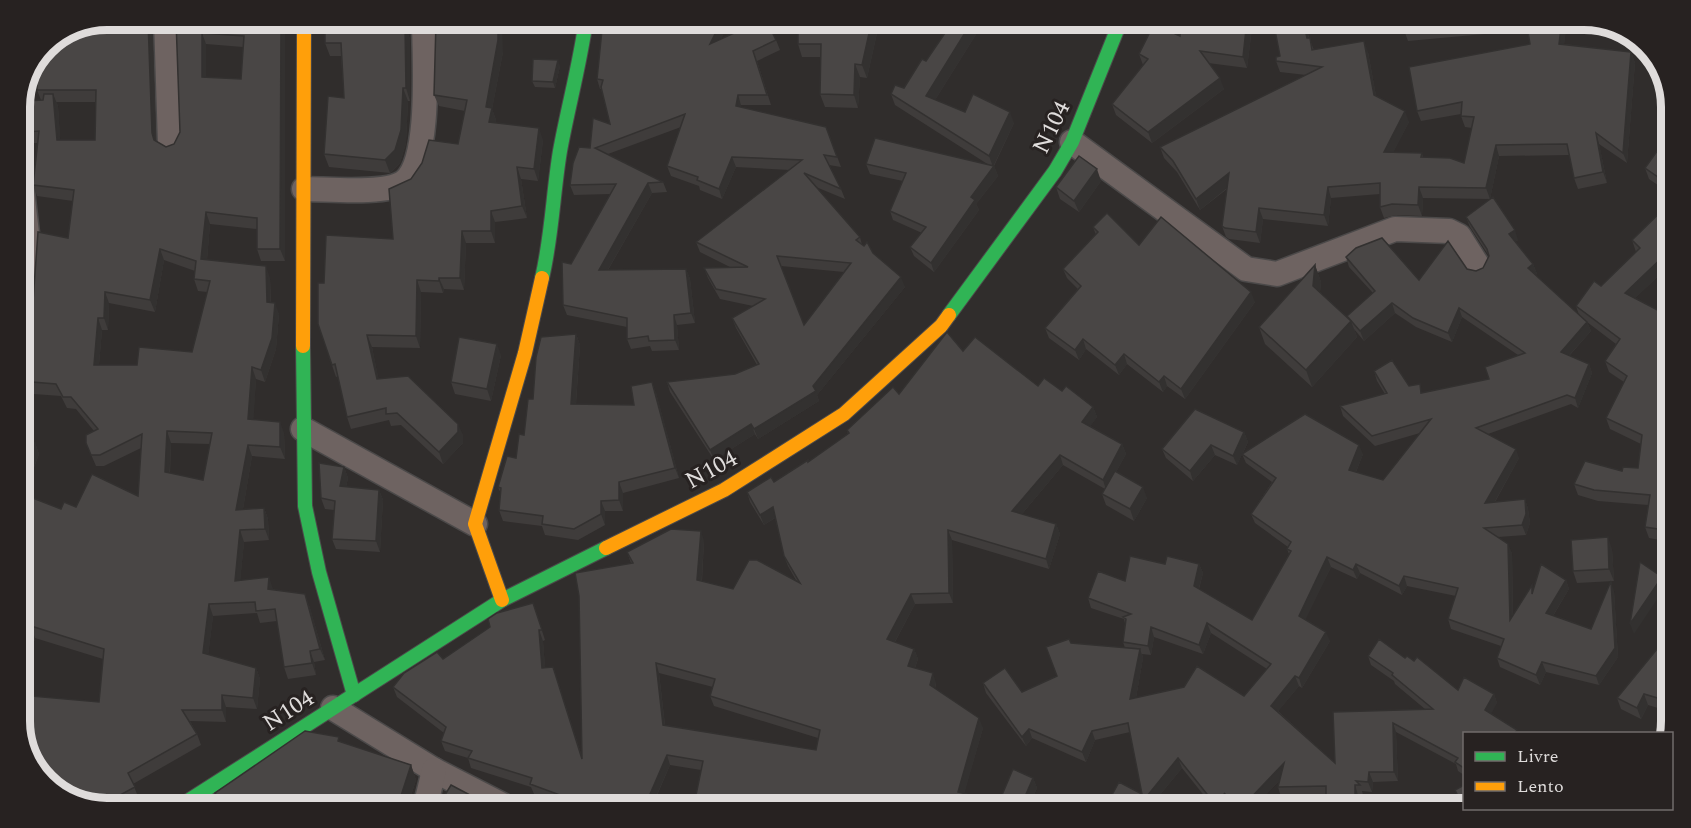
<svg xmlns="http://www.w3.org/2000/svg" width="1691" height="828" viewBox="0 0 1691 828" font-family="Spectral,serif">
  <style>
    .lines { fill: none; stroke-linecap: round; stroke-linejoin: round }
    .street-casing { stroke: #4b4949; stroke-width: 27 }
    .fast-casing { stroke: #4b4949; stroke-width: 16 }
    .slow-casing { stroke: #4b4949; stroke-width: 16 }
    .street { stroke: #6e6361; stroke-width: 24 }
    .fast { stroke: #30b455; stroke-width: 14 }
    .slow { stroke: #ff9f0a; stroke-width: 14 }
    .wall { fill: #3f3c3b; fill-rule: evenodd }
    .shaded-wall { fill: #333130 }
    .building { fill: #494645; stroke: #333130; stroke-width: 1.5; fill-rule: evenodd }
    .labels { text-anchor: middle; stroke-width: 6; stroke-linejoin: round; paint-order: stroke }
    .street-label { font-size: 24px; fill: #dfdcdb; stroke: #272221 }
    .rim { fill: none; stroke: #dfdcdb; stroke-width: 8 }
  </style>
  <rect width="100%" height="100%" fill="#302d2c"/>
  <g class="lines">
    <defs>
      <g id="street">
        <polyline points="166,20 170,144"/>
        <polyline points="1072,142 1246,269 1277,274 1395,229 1449,231 1459,236 1478,266"/>
        <polyline points="20,174 27,233 20,353"/>
        <path d="M 304,189 C 327,189 386,195 404,182 C 432,160 424,54 424,20"/>
        <polyline points="303,429 475,524"/>
        <polyline points="333,708 434,770 508,808"/>
        <polyline points="425,808 434,770"/>
      </g>
      <g id="fast">
        <path d="M 542,278 C 552,236 553,193 560,151 C 568,107 580,64 586,20"/>
        <polyline points="949,315 1055,171 1072,142 1121,20"/>
        <polyline points="303,346 305,506 319,572 354,695"/>
        <polyline points="177,808 502,600 606,548"/>
      </g>
      <g id="slow">
        <polyline points="303,346 304,20"/>
        <polyline points="606,548 724,490 844,414 941,326 949,315"/>
        <polyline points="502,600 475,524 525,353 542,278"/>
      </g>
    </defs>
    <use href="#street" class="street-casing"/>
    <use href="#fast" class="fast-casing"/>
    <use href="#slow" class="slow-casing"/>
    <use href="#street" class="street"/>
    <use href="#fast" class="fast"/>
    <use href="#slow" class="slow"/>
  </g>
  <g class="wall">
    <path d="M 107,20 L 152,20 L 156,141 L 166,147 L 174,144 L 180,132 L 176,20 L 285,20 L 285,261 L 261,261 L 257,249 L 257,229 L 210,224 L 207,260 L 270,278 L 271,302 L 279,314 L 276,349 L 265,382 L 256,379 L 253,419 L 284,433 L 285,459 L 252,456 L 243,509 L 264,508 L 268,519 L 269,540 L 244,542 L 240,581 L 273,589 L 309,605 L 325,660 L 314,662 L 316,675 L 288,679 L 284,667 L 277,621 L 260,623 L 257,613 L 213,616 L 208,655 L 256,668 L 260,679 L 257,709 L 226,707 L 226,722 L 190,721 L 197,734 L 201,745 L 133,784 L 139,799 L 121,808 L 107,808 L 69,800 L 99,702 L 103,659 L 35,638 L 28,664 L 33,676 L 20,689 L 20,437 L 35,443 L 39,454 L 24,494 L 61,509 L 138,496 L 141,448 L 104,466 L 96,466 L 86,443 L 94,431 L 76,409 L 67,408 L 61,396 L 20,393 L 20,354 L 22,354 L 30,342 L 68,238 L 73,201 L 37,196 L 33,185 L 37,143 L 31,143 L 27,132 L 41,100 L 37,90 ZM 206,44 L 243,47 L 241,79 L 206,77 ZM 56,102 L 96,102 L 95,140 L 60,140 L 58,106 ZM 164,260 L 195,271 L 194,279 L 198,291 L 207,292 L 192,352 L 137,365 L 99,365 L 102,330 L 108,330 L 109,303 L 155,312 ZM 171,443 L 210,444 L 203,480 L 170,473 Z"/>
    <polygon points="325,20 384,20 384,25 405,26 410,39 410,101 408,101 406,143 400,163 390,173 329,167 324,154 344,98 341,56 330,56 325,43"/>
    <path d="M 603,20 L 730,20 L 721,39 L 776,40 L 780,50 L 757,61 L 771,105 L 741,105 L 741,107 L 826,127 L 841,167 L 829,165 L 841,189 L 845,199 L 816,187 L 860,237 L 862,245 L 873,253 L 905,287 L 817,395 L 819,401 L 758,439 L 755,434 L 714,460 L 670,392 L 667,382 L 735,374 L 757,365 L 736,328 L 732,318 L 753,306 L 720,299 L 708,278 L 704,268 L 732,268 L 700,252 L 696,242 L 790,170 L 736,167 L 722,199 L 700,190 L 699,186 L 671,176 L 667,166 L 681,127 L 608,154 L 663,182 L 667,192 L 652,193 L 608,270 L 686,269 L 690,279 L 695,323 L 677,325 L 679,350 L 652,351 L 650,346 L 631,349 L 627,339 L 627,327 L 567,315 L 563,305 L 571,264 L 610,194 L 574,195 L 570,185 L 590,148 L 610,124 L 601,89 L 600,89 L 597,79 ZM 781,266 L 844,272 L 804,325 Z"/>
    <polygon points="798,20 908,20 907,27 879,24 867,78 860,77 858,108 825,107 820,94 821,57 802,57 798,44"/>
    <polygon points="943,20 985,20 935,100 965,112 1014,123 994,166 998,176 976,204 979,210 934,272 914,256 910,247 922,233 893,220 890,211 903,181 870,174 866,164 989,165 895,105 891,94 904,88 926,61 945,33"/>
    <polygon points="1052,20 1073,20 1052,21"/>
    <polygon points="1253,20 1247,68 1208,63 1224,89 1152,143 1116,115 1112,104 1143,65 1139,54 1180,36"/>
    <polygon points="1273,20 1305,20 1309,38 1314,50 1368,52 1376,96 1409,122 1393,152 1422,153 1423,158 1464,163 1472,128 1465,127 1461,116 1461,114 1421,121 1417,111 1530,44 1528,30 1408,41 1404,30 1403,20 1567,20 1564,44 1631,52 1635,63 1627,163 1599,144 1607,183 1578,189 1574,178 1570,155 1499,156 1490,199 1423,198 1422,216 1396,215 1384,218 1380,207 1380,194 1331,198 1328,226 1263,219 1260,243 1229,239 1226,237 1222,226 1227,189 1200,210 1177,172 1164,158 1160,147 1306,75 1280,72 1276,61 1280,56"/>
    <polygon points="1623,28 1643,46 1629,49 1624,37"/>
    <polygon points="503,52 492,109 496,120 495,123 543,140 538,181 521,179 527,218 495,222 495,243 466,243 464,290 444,289 443,293 421,292 420,348 372,347 378,378 463,435 463,443 443,464 401,425 391,426 389,420 351,429 347,417 338,376 336,377 318,324 324,283 393,239 411,179 458,144 465,111 439,106 434,95"/>
    <polygon points="560,66 555,88 535,87 532,81"/>
    <polygon points="1671,144 1671,194 1649,179 1645,168"/>
    <polygon points="1101,181 1079,212 1060,199 1056,187"/>
    <path d="M 1671,202 L 1671,264 L 1635,298 L 1671,317 L 1671,542 L 1649,538 L 1645,527 L 1648,505 L 1598,501 L 1578,495 L 1574,484 L 1622,471 L 1638,468 L 1641,444 L 1610,429 L 1606,418 L 1624,382 L 1609,372 L 1605,361 L 1616,344 L 1587,322 L 1591,331 L 1569,356 L 1589,364 L 1592,373 L 1578,408 L 1571,404 L 1488,434 L 1519,458 L 1495,502 L 1525,499 L 1528,509 L 1530,523 L 1526,535 L 1498,537 L 1512,553 L 1513,615 L 1533,590 L 1566,580 L 1569,589 L 1553,616 L 1591,629 L 1614,591 L 1618,657 L 1599,685 L 1546,672 L 1540,685 L 1500,667 L 1497,658 L 1501,646 L 1451,629 L 1448,619 L 1456,596 L 1407,586 L 1402,595 L 1360,573 L 1357,579 L 1331,567 L 1305,619 L 1330,641 L 1302,688 L 1299,686 L 1278,711 L 1335,763 L 1333,712 L 1425,709 L 1395,684 L 1394,681 L 1371,665 L 1368,656 L 1405,658 L 1414,661 L 1458,690 L 1494,694 L 1497,703 L 1464,734 L 1464,775 L 1458,771 L 1456,764 L 1396,732 L 1398,781 L 1373,782 L 1372,792 L 1362,791 L 1363,795 L 1281,797 L 1278,787 L 1279,781 L 1253,808 L 1214,808 L 1182,768 L 1154,802 L 1142,794 L 1130,732 L 1095,740 L 1086,762 L 1032,738 L 1026,746 L 986,693 L 983,683 L 1022,692 L 1057,676 L 1071,643 L 1125,648 L 1123,642 L 1125,624 L 1124,619 L 1091,608 L 1088,598 L 1165,564 L 1199,564 L 1203,573 L 1199,589 L 1252,620 L 1289,554 L 1287,549 L 1288,547 L 1255,523 L 1251,514 L 1272,482 L 1246,463 L 1242,454 L 1237,465 L 1215,455 L 1193,481 L 1166,458 L 1162,449 L 1244,432 L 1248,442 L 1243,453 L 1363,454 L 1356,472 L 1383,480 L 1420,433 L 1375,446 L 1343,416 L 1340,406 L 1385,394 L 1377,381 L 1374,371 L 1423,393 L 1489,379 L 1518,355 L 1462,317 L 1452,342 L 1416,327 L 1395,313 L 1364,341 L 1354,329 L 1357,337 L 1312,387 L 1265,344 L 1259,327 L 1315,265 L 1321,282 L 1320,292 L 1348,318 L 1347,316 L 1373,293 L 1349,267 L 1346,257 L 1419,280 L 1467,269 L 1476,271 L 1483,268 L 1489,256 L 1470,227 L 1466,217 L 1518,240 L 1515,242 L 1533,264 L 1537,274 L 1535,275 L 1579,315 L 1576,306 L 1601,286 L 1636,252 L 1632,240 ZM 1211,633 L 1267,669 L 1244,696 L 1136,698 L 1143,658 L 1142,654 L 1151,655 L 1154,637 L 1203,654 Z"/>
    <polygon points="1093,227 1139,245 1255,302 1185,399 1167,386 1163,392 1127,364 1119,375 1086,349 1079,360 1049,338 1045,328 1078,289 1067,278 1063,269 1096,235"/>
    <polygon points="576,334 580,345 576,404 634,405 656,393 679,478 623,493 623,511 605,511 605,525 578,540 545,535 542,526 503,521 499,510 501,494 498,487 516,458 524,435 533,399"/>
    <path d="M 963,351 L 1038,386 L 1062,391 L 1093,407 L 1097,417 L 1090,426 L 1122,444 L 1126,454 L 1116,472 L 1147,498 L 1134,521 L 1106,505 L 1102,494 L 1105,489 L 1063,465 L 1022,514 L 1056,524 L 1060,534 L 1049,569 L 952,540 L 953,603 L 915,604 L 895,642 L 914,649 L 918,659 L 915,668 L 936,683 L 935,689 L 983,728 L 964,793 L 999,802 L 1033,778 L 1037,788 L 1028,808 L 573,808 L 534,794 L 531,787 L 471,768 L 468,758 L 445,751 L 441,741 L 444,733 L 397,697 L 393,687 L 443,659 L 533,603 L 545,640 L 543,641 L 545,668 L 553,667 L 582,757 L 631,563 L 627,552 L 704,541 L 702,581 L 733,589 L 797,582 L 788,566 L 784,556 L 775,518 L 764,525 L 750,502 L 747,492 L 774,482 L 809,462 L 848,434 L 847,430 ZM 659,673 L 713,687 L 710,696 L 714,706 L 818,738 L 816,750 L 665,725 ZM 670,765 L 701,770 L 696,795 L 655,800 Z"/>
    <polygon points="501,355 491,401 455,394 451,382"/>
    <polygon points="344,467 348,478 346,487 379,490 383,500 380,552 336,549 332,539 334,510 325,509 321,498"/>
    <polygon points="1612,549 1614,581 1577,583 1573,571"/>
    <polygon points="1671,632 1671,712 1648,705 1641,719 1621,709 1617,698"/>
    <polygon points="341,742 411,765 416,780 407,808 221,808 220,807 215,793"/>
    <polygon points="1455,790 1464,808 1463,808 1459,800"/>
  </g>
  <g class="shaded-wall">
    <polygon points="148,20 152,20 156,144 152,133"/>
    <polygon points="281,20 285,20 285,261 280,249"/>
    <polygon points="379,20 384,20 384,38 379,25"/>
    <polygon points="498,20 502,20 503,52 492,109 496,120 493,134 489,122 486,107"/>
    <polygon points="722,20 730,20 714,54 710,44"/>
    <polygon points="872,20 878,20 879,24 867,78 862,65"/>
    <polygon points="905,20 908,20 907,27"/>
    <polygon points="973,20 985,20 930,108 926,96"/>
    <polygon points="1247,20 1253,20 1247,68 1243,57"/>
    <polygon points="1303,20 1305,20 1311,49 1307,38"/>
    <polygon points="1562,20 1567,20 1563,55 1559,44"/>
    <polygon points="405,26 410,39 410,101 406,88"/>
    <polygon points="202,33 206,44 206,88 202,77"/>
    <polygon points="1364,41 1368,52 1378,106 1374,95"/>
    <polygon points="1631,52 1635,63 1627,163 1623,153"/>
    <polygon points="558,60 560,66 555,88 553,82"/>
    <polygon points="855,64 860,77 858,108 854,95"/>
    <polygon points="1220,78 1224,89 1152,143 1148,132"/>
    <polygon points="403,88 408,101 406,143 400,163 390,173 385,160"/>
    <polygon points="53,94 58,106 61,152 57,140"/>
    <polygon points="738,95 741,105 740,116 736,106"/>
    <polygon points="1405,111 1409,122 1388,163 1384,152"/>
    <polygon points="1010,112 1014,123 993,167 989,156"/>
    <polygon points="539,128 543,140 538,181 534,169"/>
    <polygon points="1596,133 1599,144 1607,183 1603,172"/>
    <polygon points="1496,145 1499,156 1490,199 1486,188"/>
    <polygon points="732,157 736,167 722,199 719,189"/>
    <polygon points="994,166 998,176 976,204 979,210 934,272 931,263 971,197"/>
    <polygon points="517,167 521,179 527,218 522,206"/>
    <polygon points="1097,169 1101,181 1079,212 1074,201"/>
    <polygon points="1229,173 1232,184 1200,210 1196,199"/>
    <polygon points="648,183 652,193 602,280 599,270"/>
    <polygon points="1328,187 1331,198 1328,226 1324,215"/>
    <polygon points="1419,187 1423,198 1422,216 1418,205"/>
    <polygon points="1259,208 1263,219 1260,243 1256,232"/>
    <polygon points="491,211 495,222 495,243 491,231"/>
    <polygon points="206,212 210,224 206,271 201,259"/>
    <polygon points="1515,230 1518,240 1513,243 1509,234"/>
    <polygon points="462,231 466,243 464,290 460,278"/>
    <polygon points="160,249 164,260 155,312 150,300"/>
    <polygon points="1669,251 1671,259 1671,264 1629,304 1625,293"/>
    <polygon points="1533,264 1537,274 1532,278 1528,268"/>
    <polygon points="1315,265 1321,282 1319,302 1313,286"/>
    <polygon points="266,266 270,278 271,314 267,302"/>
    <polygon points="686,269 690,279 695,323 691,313"/>
    <polygon points="901,277 905,287 817,395 819,401 758,439 754,429 813,386"/>
    <polygon points="439,278 444,289 443,293 439,281"/>
    <polygon points="417,280 421,292 420,348 416,336"/>
    <polygon points="105,292 109,303 108,330 104,318"/>
    <polygon points="1251,292 1255,302 1185,399 1181,389"/>
    <polygon points="275,303 279,314 276,349 265,382 261,370"/>
    <polygon points="1392,303 1395,313 1364,341 1360,331"/>
    <polygon points="1459,308 1462,317 1452,342 1448,333"/>
    <polygon points="674,315 677,325 679,350 675,340"/>
    <polygon points="98,318 102,330 98,376 94,365"/>
    <polygon points="1351,321 1357,337 1312,387 1306,370"/>
    <polygon points="1587,322 1591,331 1564,361 1561,352"/>
    <polygon points="576,334 580,345 575,415 571,404"/>
    <polygon points="367,335 372,347 381,390 377,379"/>
    <polygon points="1083,339 1086,349 1079,360 1075,350"/>
    <polygon points="497,344 501,355 491,401 487,389"/>
    <polygon points="1124,354 1127,364 1119,375 1115,365"/>
    <polygon points="1589,364 1592,373 1578,408 1575,398"/>
    <polygon points="252,367 256,379 253,430 248,419"/>
    <polygon points="1164,376 1167,386 1163,392 1159,382"/>
    <polygon points="652,382 656,393 679,478 675,468"/>
    <polygon points="1093,407 1097,417 1086,432 1082,422"/>
    <polygon points="280,422 284,433 285,459 280,447"/>
    <polygon points="458,424 463,435 463,443 443,464 439,452"/>
    <polygon points="751,424 755,434 714,460 710,450"/>
    <polygon points="167,431 171,443 169,483 165,472"/>
    <polygon points="1244,432 1248,442 1237,465 1233,456"/>
    <polygon points="35,443 39,454 20,503 20,482"/>
    <polygon points="1122,444 1126,454 1106,490 1103,480"/>
    <polygon points="248,445 252,456 241,521 236,510"/>
    <polygon points="1211,445 1215,455 1193,481 1190,471"/>
    <polygon points="1359,445 1363,454 1353,479 1349,470"/>
    <polygon points="1516,449 1519,458 1489,512 1485,503"/>
    <polygon points="1060,455 1063,465 1016,521 1012,511"/>
    <polygon points="344,467 348,478 344,496 340,486"/>
    <polygon points="619,482 623,493 623,511 619,500"/>
    <polygon points="1143,487 1147,498 1134,521 1130,509"/>
    <polygon points="379,490 383,500 380,552 376,541"/>
    <polygon points="1525,499 1528,509 1530,523 1526,535 1522,525"/>
    <polygon points="601,501 605,511 605,525 601,514"/>
    <polygon points="773,507 776,517 764,525 760,515"/>
    <polygon points="264,508 268,519 269,540 265,529"/>
    <polygon points="1056,524 1060,534 1049,569 1046,559"/>
    <polygon points="240,530 244,542 239,593 235,581"/>
    <polygon points="948,530 952,540 953,603 949,593"/>
    <polygon points="701,531 704,541 701,590 697,580"/>
    <polygon points="1608,537 1612,549 1614,581 1609,569"/>
    <polygon points="1508,544 1512,553 1513,629 1510,620"/>
    <polygon points="1327,557 1331,567 1303,625 1299,616"/>
    <polygon points="1199,564 1203,573 1197,595 1194,586"/>
    <polygon points="1356,564 1360,573 1357,579 1353,570"/>
    <polygon points="1404,576 1407,586 1402,595 1399,586"/>
    <polygon points="269,577 273,589 272,600 268,589"/>
    <polygon points="1662,577 1666,586 1634,634 1630,624"/>
    <polygon points="1566,580 1569,589 1549,622 1546,613"/>
    <polygon points="1611,581 1614,591 1618,657 1599,685 1596,676"/>
    <polygon points="305,594 309,605 325,660 320,649"/>
    <polygon points="911,594 915,604 891,649 887,639"/>
    <polygon points="209,604 213,616 207,665 203,653"/>
    <polygon points="1207,623 1211,633 1203,654 1199,645"/>
    <polygon points="31,626 35,638 27,666 29,664 33,676 20,689 20,673 22,658"/>
    <polygon points="1151,627 1154,637 1151,655 1148,646"/>
    <polygon points="539,630 543,641 546,678 542,668"/>
    <polygon points="1326,632 1330,641 1302,688 1299,678"/>
    <polygon points="914,649 918,659 912,676 908,666"/>
    <polygon points="1140,649 1143,658 1134,709 1130,699"/>
    <polygon points="310,651 314,662 316,675 312,663"/>
    <polygon points="1542,662 1546,672 1540,685 1536,675"/>
    <polygon points="656,663 659,673 666,735 663,725"/>
    <polygon points="256,668 260,679 257,709 253,698"/>
    <polygon points="933,673 936,683 933,695 930,685"/>
    <polygon points="1295,676 1299,686 1275,715 1271,706"/>
    <polygon points="1494,694 1497,703 1488,720 1485,710"/>
    <polygon points="1644,694 1648,705 1641,719 1637,708"/>
    <polygon points="222,695 226,707 226,722 222,710"/>
    <polygon points="979,718 983,728 962,802 958,792"/>
    <polygon points="1393,723 1396,732 1398,781 1394,772"/>
    <polygon points="1029,729 1032,738 1026,746 1022,737"/>
    <polygon points="1092,731 1095,740 1086,762 1082,752"/>
    <polygon points="667,755 670,765 651,808 647,801"/>
    <polygon points="1178,758 1182,768 1154,802 1156,808 1148,808 1147,796"/>
    <polygon points="1284,763 1287,773 1253,808 1241,808"/>
    <polygon points="411,765 416,780 407,808 397,808"/>
    <polygon points="1369,772 1373,782 1372,792 1368,782"/>
    <polygon points="1033,778 1037,788 1028,808 1020,808"/>
    <polygon points="1355,785 1358,795 1358,808 1355,808"/>
    <polygon points="1225,793 1223,808 1217,808 1215,804"/>
    <polygon points="577,798 581,808 579,808 576,801"/>
  </g>
  <g class="building">
    <path d="M 107,20 L 148,20 L 152,133 L 154,140 L 166,147 L 174,144 L 180,132 L 176,20 L 281,20 L 280,249 L 257,249 L 257,218 L 206,212 L 201,259 L 266,266 L 267,302 L 275,303 L 272,338 L 261,370 L 252,367 L 248,419 L 280,422 L 280,447 L 248,445 L 236,510 L 264,508 L 265,529 L 240,530 L 235,581 L 269,577 L 268,589 L 305,594 L 320,649 L 310,651 L 312,663 L 284,667 L 275,609 L 256,611 L 255,602 L 209,604 L 203,653 L 256,668 L 253,698 L 222,695 L 222,710 L 182,710 L 197,734 L 128,773 L 135,787 L 98,807 L 69,800 L 34,770 L 20,727 L 20,695 L 99,702 L 104,649 L 31,626 L 22,658 L 29,664 L 20,673 L 20,493 L 61,509 L 64,502 L 76,507 L 92,474 L 138,496 L 142,434 L 100,455 L 91,455 L 86,443 L 86,435 L 98,429 L 71,397 L 63,397 L 56,384 L 20,381 L 20,354 L 22,354 L 30,342 L 38,232 L 68,238 L 74,190 L 33,185 L 39,131 L 27,132 L 25,101 L 43,100 L 44,94 L 53,94 L 57,140 L 95,140 L 96,90 L 37,90 L 36,66 L 45,45 ZM 202,33 L 244,36 L 241,79 L 202,77 ZM 160,249 L 196,261 L 194,279 L 210,281 L 192,352 L 139,347 L 137,365 L 94,365 L 98,318 L 104,318 L 105,292 L 150,300 ZM 167,431 L 212,433 L 203,480 L 165,472 Z"/>
    <polygon points="325,20 379,20 379,25 405,26 406,88 403,88 401,130 395,150 385,160 324,154 328,96 344,98 341,43 325,43"/>
    <polygon points="463,20 498,20 498,40 486,107 492,108 489,122 539,128 534,169 517,167 522,206 491,211 491,231 462,231 460,278 439,278 439,281 417,280 416,336 367,335 377,379 408,376 458,424 458,432 439,452 397,413 386,414 386,408 347,417 335,364 332,365 318,324 318,283 324,283 326,235 393,239 389,189 411,179 422,163 429,140 458,144 467,100 434,95 436,22 463,23"/>
    <path d="M 603,20 L 722,20 L 710,44 L 763,20 L 766,20 L 776,40 L 753,51 L 767,95 L 738,95 L 736,106 L 826,127 L 837,157 L 824,155 L 841,189 L 804,173 L 860,237 L 856,240 L 864,246 L 867,242 L 873,253 L 901,277 L 813,386 L 816,391 L 754,429 L 751,424 L 710,450 L 667,382 L 735,374 L 759,364 L 732,318 L 765,299 L 716,289 L 704,268 L 748,267 L 696,242 L 802,160 L 732,157 L 719,189 L 697,180 L 698,177 L 667,166 L 685,114 L 595,148 L 663,182 L 648,183 L 599,270 L 686,269 L 691,313 L 674,315 L 675,340 L 649,341 L 648,336 L 627,339 L 627,318 L 563,305 L 562,262 L 571,264 L 616,184 L 570,185 L 573,163 L 579,147 L 590,148 L 593,118 L 610,124 L 601,87 L 603,80 L 597,79 ZM 777,256 L 851,263 L 804,325 Z"/>
    <polygon points="798,20 872,20 862,65 855,64 854,95 820,94 821,44 798,44"/>
    <polygon points="943,20 973,20 926,96 965,112 973,94 1010,112 989,156 891,94 895,85 904,88 922,59 926,61 945,33 944,24 947,20"/>
    <polygon points="1181,20 1247,20 1243,57 1200,51 1220,78 1148,132 1112,104 1148,59 1139,54 1154,24 1180,36"/>
    <polygon points="1273,20 1303,20 1307,38 1310,38 1312,50 1364,41 1374,95 1405,111 1384,152 1422,153 1421,157 1450,158 1464,163 1474,117 1461,116 1462,102 1417,111 1409,67 1530,44 1526,20 1562,20 1559,44 1631,52 1623,153 1596,133 1603,172 1574,178 1567,144 1496,145 1486,188 1419,187 1418,205 1392,204 1380,207 1380,183 1328,187 1324,215 1259,208 1256,232 1225,228 1222,226 1229,173 1196,199 1173,161 1160,147 1322,67 1276,61 1276,57 1280,56"/>
    <polygon points="1403,20 1523,20 1404,30"/>
    <polygon points="1623,28 1631,36 1624,37"/>
    <polygon points="533,59 558,60 553,82 532,81"/>
    <polygon points="875,138 994,166 971,197 975,200 931,263 910,247 926,227 890,211 906,173 866,164"/>
    <polygon points="1665,140 1671,144 1671,186 1645,168"/>
    <polygon points="1079,156 1097,169 1074,201 1056,187"/>
    <polygon points="1493,197 1515,230 1509,234 1533,264 1528,268 1587,322 1561,352 1589,364 1575,398 1567,395 1476,428 1516,449 1485,503 1525,499 1526,514 1522,525 1484,528 1508,544 1510,620 1532,585 1532,594 1541,564 1566,580 1546,613 1591,629 1611,581 1615,648 1596,676 1542,662 1536,675 1497,658 1504,639 1448,619 1458,588 1404,576 1399,586 1356,564 1353,570 1327,557 1299,616 1326,632 1299,678 1295,676 1271,706 1335,763 1333,712 1433,709 1392,675 1393,673 1368,656 1379,639 1405,658 1407,656 1414,661 1417,657 1458,690 1464,677 1494,694 1485,710 1517,730 1514,734 1464,734 1464,768 1455,762 1458,758 1393,723 1394,772 1369,772 1368,782 1356,781 1360,785 1355,785 1355,808 1326,808 1326,786 1278,787 1284,763 1241,808 1221,808 1225,793 1215,804 1178,758 1147,796 1153,800 1148,808 1105,808 1119,782 1142,794 1128,723 1092,731 1082,752 1029,729 1022,737 983,683 1005,668 1022,692 1057,676 1046,647 1069,639 1071,643 1140,649 1130,699 1184,687 1197,666 1244,696 1271,664 1207,623 1199,645 1151,627 1148,646 1123,642 1126,619 1123,617 1131,614 1088,598 1098,571 1125,581 1130,556 1165,564 1167,556 1199,564 1194,586 1252,620 1291,551 1287,549 1291,542 1251,514 1276,478 1242,454 1305,414 1359,445 1349,470 1383,480 1431,419 1372,436 1340,406 1387,393 1374,371 1392,360 1409,386 1420,384 1421,393 1489,379 1485,367 1525,353 1459,308 1448,333 1413,318 1392,303 1360,331 1347,316 1375,291 1346,257 1356,248 1382,238 1419,280 1448,241 1467,269 1476,271 1483,268 1489,256 1487,249 1466,217"/>
    <polygon points="1671,202 1671,255 1669,251 1625,293 1671,317 1671,343 1668,348 1671,350 1671,531 1645,527 1650,495 1594,490 1574,484 1585,461 1622,471 1623,467 1638,468 1642,435 1606,418 1627,376 1605,361 1620,339 1576,306 1594,281 1601,286 1640,248 1632,240"/>
    <polygon points="1107,213 1139,245 1161,217 1251,292 1181,389 1164,376 1159,382 1124,354 1115,365 1083,339 1075,350 1045,328 1081,286 1063,269 1098,232 1093,227"/>
    <polygon points="1315,265 1313,286 1351,321 1306,370 1259,327"/>
    <path d="M 947,332 L 963,351 L 975,337 L 1038,386 L 1044,378 L 1062,391 L 1066,386 L 1093,407 L 1082,422 L 1122,444 L 1103,480 L 1060,455 L 1012,511 L 1056,524 L 1046,559 L 948,530 L 949,593 L 911,594 L 887,639 L 914,649 L 908,666 L 933,673 L 930,685 L 979,718 L 958,792 L 999,802 L 1013,769 L 1033,778 L 1020,808 L 601,808 L 577,798 L 576,801 L 530,784 L 532,778 L 468,758 L 472,751 L 441,741 L 446,727 L 393,687 L 404,673 L 437,652 L 443,659 L 490,627 L 488,619 L 497,613 L 533,603 L 542,630 L 539,630 L 542,668 L 553,667 L 582,759 L 579,596 L 575,573 L 633,563 L 627,552 L 671,529 L 701,531 L 697,580 L 733,589 L 749,560 L 757,560 L 800,583 L 784,556 L 773,507 L 760,515 L 747,492 L 771,477 L 774,482 L 808,460 L 808,462 L 849,433 L 847,430 L 893,387 L 899,394 ZM 656,663 L 715,679 L 710,696 L 820,730 L 816,750 L 663,725 ZM 667,755 L 703,761 L 696,795 L 647,801 Z"/>
    <polygon points="576,334 571,404 634,405 631,386 652,382 675,468 619,482 619,500 601,501 601,514 574,529 542,524 543,516 499,510 501,488 498,487 507,456 516,458 519,434 524,435 528,399 533,399 536,357 541,337"/>
    <polygon points="459,337 497,344 487,389 451,382"/>
    <polygon points="1195,409 1244,432 1233,456 1211,445 1190,471 1162,449"/>
    <polygon points="20,437 35,443 20,482"/>
    <polygon points="319,463 344,467 340,486 379,490 376,541 332,539 335,501 321,498"/>
    <polygon points="1115,471 1143,487 1130,509 1102,494"/>
    <polygon points="1608,537 1609,569 1573,571 1571,540"/>
    <polygon points="1640,562 1662,577 1630,624"/>
    <polygon points="1671,632 1671,702 1644,694 1637,708 1617,698"/>
    <polygon points="305,731 339,737 338,741 411,765 397,808 226,808 215,793"/>
    <polygon points="451,785 487,804 487,808 437,808"/>
    <polygon points="1464,785 1464,808 1455,790"/>
    <polygon points="1077,798 1096,808 1072,808"/>
  </g>
  <g class="labels">
    <g class="street-label">
      <text transform="translate(1051 127) rotate(-64)" y="8">N104</text>
      <text transform="translate(711 469) rotate(-29)" y="8">N104</text>
      <text transform="translate(288 710) rotate(-33)" y="8">N104</text>
    </g>
  </g>
  <path d="M0 0H1691V828H0ZM107 30H1584A77 77 0 0 1 1661 107V721A77 77 0 0 1 1584 798H107A77 77 0 0 1 30 721V107A77 77 0 0 1 107 30Z" fill="#272221" fill-rule="evenodd"/>
  <path class="rim" d="M107 30H1584A77 77 0 0 1 1661 107V721A77 77 0 0 1 1584 798H107A77 77 0 0 1 30 721V107A77 77 0 0 1 107 30Z"/>
  <rect x="1463" y="732" width="210" height="78" fill="#272221" stroke="#716c6b" stroke-width="1.5"/>
  <rect x="1475" y="752" width="30" height="9" fill="#30b455" stroke="#716c6b" stroke-width="1.5"/>
  <text x="1517" y="762" font-size="18" fill="#dfdcdb">Livre</text>
  <rect x="1475" y="782" width="30" height="9" fill="#ff9f0a" stroke="#716c6b" stroke-width="1.5"/>
  <text x="1517" y="792" font-size="18" fill="#dfdcdb">Lento</text>
</svg>
